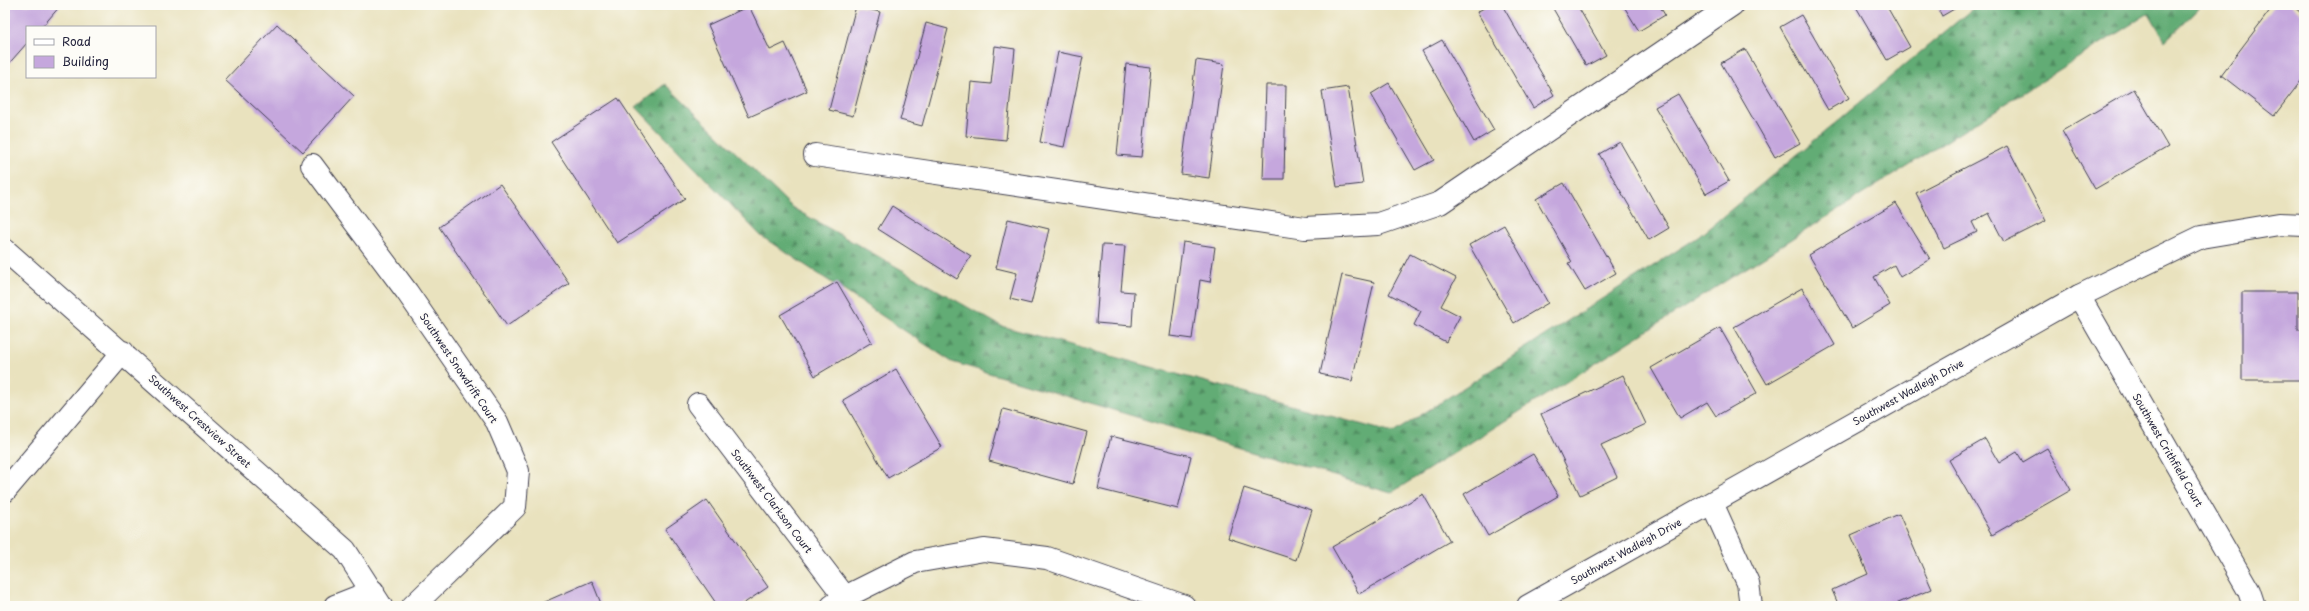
<svg xmlns="http://www.w3.org/2000/svg" width="2309" height="611" viewBox="0 0 2309 611" font-family="'Playpen Sans',sans-serif">
  <style>
    .forest { fill: url(#forest-firs); stroke: #426758 }
    .building { fill: #c5a7dd }
    .lines { fill: none; stroke-linecap: round; stroke-linejoin: round }
    .minor-casing { stroke: #403f4f; stroke-width: 24 }
    .minor { stroke: #fff; stroke-width: 22 }
    .labels { text-anchor: middle; stroke-width: 4; stroke-linejoin: round; paint-order: stroke }
    .street-label { font-size: 10px; fill: #22223b; stroke: #fdfcf7 }
  </style>
  <defs>
    <pattern id="forest-firs" width="22" height="20" patternUnits="userSpaceOnUse"><rect width="22" height="20" fill="#62ac75"/><path d="M5 1l3.5 6h-7zM16 11l3.5 6h-7z" fill="#508c61"/></pattern>
  </defs>
  <rect width="100%" height="100%" fill="#fdfcf7"/>
  <filter id="ink" filterUnits="userSpaceOnUse"><feTurbulence type="fractalNoise" baseFrequency=".025" numOctaves="2"/><feDisplacementMap in="SourceGraphic" scale="8" xChannelSelector="R" yChannelSelector="G"/><feConvolveMatrix kernelMatrix="1 2 1 2 8 2 1 2 1" color-interpolation-filters="sRGB"/></filter>
  <filter id="wash" filterUnits="userSpaceOnUse"><feTurbulence type="fractalNoise" baseFrequency=".012" numOctaves="4" result="noise"/><feDisplacementMap in="SourceGraphic" scale="16" xChannelSelector="R" yChannelSelector="G"/><feGaussianBlur stdDeviation="0.9" result="paint"/><feColorMatrix in="noise" values="0 0 0 0 0 0 0 0 0 0 0 0 0 0 0 0 0 1.4 0 .05"/><feComposite in="paint" operator="in"/></filter>
  <g filter="url(#wash)">
    <rect width="100%" height="100%" fill="#e9e2be"/>
    <polygon class="forest" points="1977,5 2202,5 2165,41 2149,13 1391,493 952,362 761,236 636,107 665,84 793,208 1001,326 1393,433 1698,237"/>
    <g id="blocks">
      <g class="building">
        <polygon points="5,5 61,5 42,27 27,27 27,43 5,68"/>
        <polygon points="1489,5 1502,5 1554,95 1533,108 1477,12"/>
        <polygon points="1551,5 1577,5 1606,55 1586,66"/>
        <polygon points="1623,5 1659,5 1665,15 1639,31"/>
        <polygon points="1855,5 1886,5 1910,47 1887,60"/>
        <polygon points="1936,5 1961,5 1942,16"/>
        <polygon points="2274,5 2291,5 2304,15 2304,77 2274,116 2221,75"/>
        <polygon points="749,6 770,50 785,43 807,91 749,117 708,25"/>
        <polygon points="856,6 880,12 853,116 829,110"/>
        <polygon points="1801,15 1849,98 1828,110 1780,27"/>
        <polygon points="926,23 948,29 922,126 900,120"/>
        <polygon points="277,24 354,96 303,152 225,80"/>
        <polygon points="1442,40 1494,130 1474,142 1422,51"/>
        <polygon points="995,46 1015,49 1006,140 966,136 971,82 991,84"/>
        <polygon points="1745,49 1800,143 1775,157 1721,63"/>
        <polygon points="1058,52 1083,57 1064,147 1040,142"/>
        <polygon points="1196,60 1224,64 1209,178 1181,174"/>
        <polygon points="1126,64 1151,67 1142,157 1117,155"/>
        <polygon points="1389,83 1434,160 1415,170 1371,94"/>
        <polygon points="1266,85 1286,85 1284,179 1263,179"/>
        <polygon points="1348,87 1363,184 1337,187 1322,91"/>
        <polygon points="2134,89 2168,147 2095,189 2062,131"/>
        <polygon points="1678,94 1729,181 1706,194 1655,107"/>
        <polygon points="618,98 685,199 617,243 551,142"/>
        <polygon points="1620,142 1669,228 1649,240 1599,154"/>
        <polygon points="2007,146 2046,221 2004,242 1989,213 1972,222 1977,232 1944,248 1916,193"/>
        <polygon points="1564,183 1616,273 1585,291 1568,263 1572,262 1536,199"/>
        <polygon points="500,184 569,283 507,326 439,227"/>
        <polygon points="1896,203 1930,259 1900,277 1894,265 1874,277 1890,305 1852,328 1809,255"/>
        <polygon points="892,206 971,256 957,279 878,229"/>
        <polygon points="1008,219 1049,229 1031,304 1010,299 1017,273 996,268"/>
        <polygon points="1504,225 1548,303 1514,323 1469,245"/>
        <polygon points="1183,242 1215,247 1210,282 1200,280 1192,339 1170,336"/>
        <polygon points="1102,245 1125,246 1121,291 1134,292 1132,326 1096,323"/>
        <polygon points="1410,254 1456,278 1441,306 1460,316 1446,342 1414,325 1421,311 1389,294"/>
        <polygon points="1342,275 1374,282 1352,381 1320,374"/>
        <polygon points="837,282 872,342 815,376 780,315"/>
        <polygon points="1802,288 1835,345 1767,384 1734,327"/>
        <polygon points="2242,292 2298,292 2298,330 2304,330 2304,380 2242,380"/>
        <polygon points="1720,328 1757,393 1716,416 1707,402 1680,418 1651,368"/>
        <polygon points="896,369 942,447 888,478 843,400"/>
        <polygon points="1623,375 1646,424 1601,445 1617,477 1580,495 1541,414"/>
        <polygon points="1003,409 1087,432 1073,484 989,461"/>
        <polygon points="1111,436 1191,456 1178,509 1098,489"/>
        <polygon points="1985,439 1999,463 2017,452 2023,462 2047,448 2071,490 1992,535 1949,460"/>
        <polygon points="1533,454 1558,496 1488,536 1464,494"/>
        <polygon points="1244,488 1312,510 1296,560 1228,538"/>
        <polygon points="1423,494 1450,541 1359,594 1332,547"/>
        <polygon points="707,500 768,587 740,606 718,606 665,529"/>
        <polygon points="1899,514 1932,589 1891,606 1839,606 1832,590 1868,574 1851,535"/>
        <polygon points="592,581 602,606 535,606"/>
      </g>
    </g>
  </g>
  <g filter="url(#ink)">
    <use href="#blocks" fill-opacity="0" stroke="#403f4f" stroke-width="1"/>
    <g class="lines">
      <defs>
        <g id="minor">
          <polyline points="815,155 1305,228 1378,224 1440,203 1732,5"/>
          <polyline points="312,165 407,292 497,422 518,471 515,507 413,606"/>
          <polyline points="5,250 345,550 381,606"/>
          <polyline points="2079,296 2249,591 2254,606"/>
          <polyline points="698,404 845,597"/>
          <polyline points="5,491 123,352"/>
          <polyline points="1712,503 1748,583 1751,606"/>
          <polyline points="335,606 373,591"/>
          <polyline points="832,606 845,597 915,562 984,550 1047,558 1184,606"/>
          <polyline points="1528,606 2079,296 2201,237 2279,224 2304,225"/>
        </g>
      </defs>
      <use href="#minor" class="minor-casing"/>
      <use href="#minor" class="minor"/>
    </g>
  </g>
  <g class="labels">
    <g class="street-label">
      <text transform="translate(459 368) rotate(56)" y="4">Southwest Snowdrift Court</text>
      <text transform="translate(1908 392) rotate(-29)" y="4">Southwest Wadleigh Drive</text>
      <text transform="translate(200 421) rotate(42)" y="4">Southwest Crestview Street</text>
      <text transform="translate(2168 450) rotate(60)" y="4">Southwest Crithfield Court</text>
      <text transform="translate(772 501) rotate(53)" y="4">Southwest Clarkson Court</text>
      <text transform="translate(1626 551) rotate(-29)" y="4">Southwest Wadleigh Drive</text>
    </g>
  </g>
  <rect width="2309" height="611" fill="none" stroke="#fdfcf7" stroke-width="20"/>
  <rect x="26" y="26" width="130" height="52" fill="#fdfcf7" stroke="#a5a5ac"/>
  <rect x="34" y="39" width="20" height="6" fill="#ffffff" stroke="#a5a5ac"/>
  <text x="62" y="46" font-size="12" fill="#22223b">Road</text>
  <rect x="34" y="56" width="20" height="12" fill="#c5a7dd" stroke="#a5a5ac"/>
  <text x="62" y="66" font-size="12" fill="#22223b">Building</text>
</svg>
